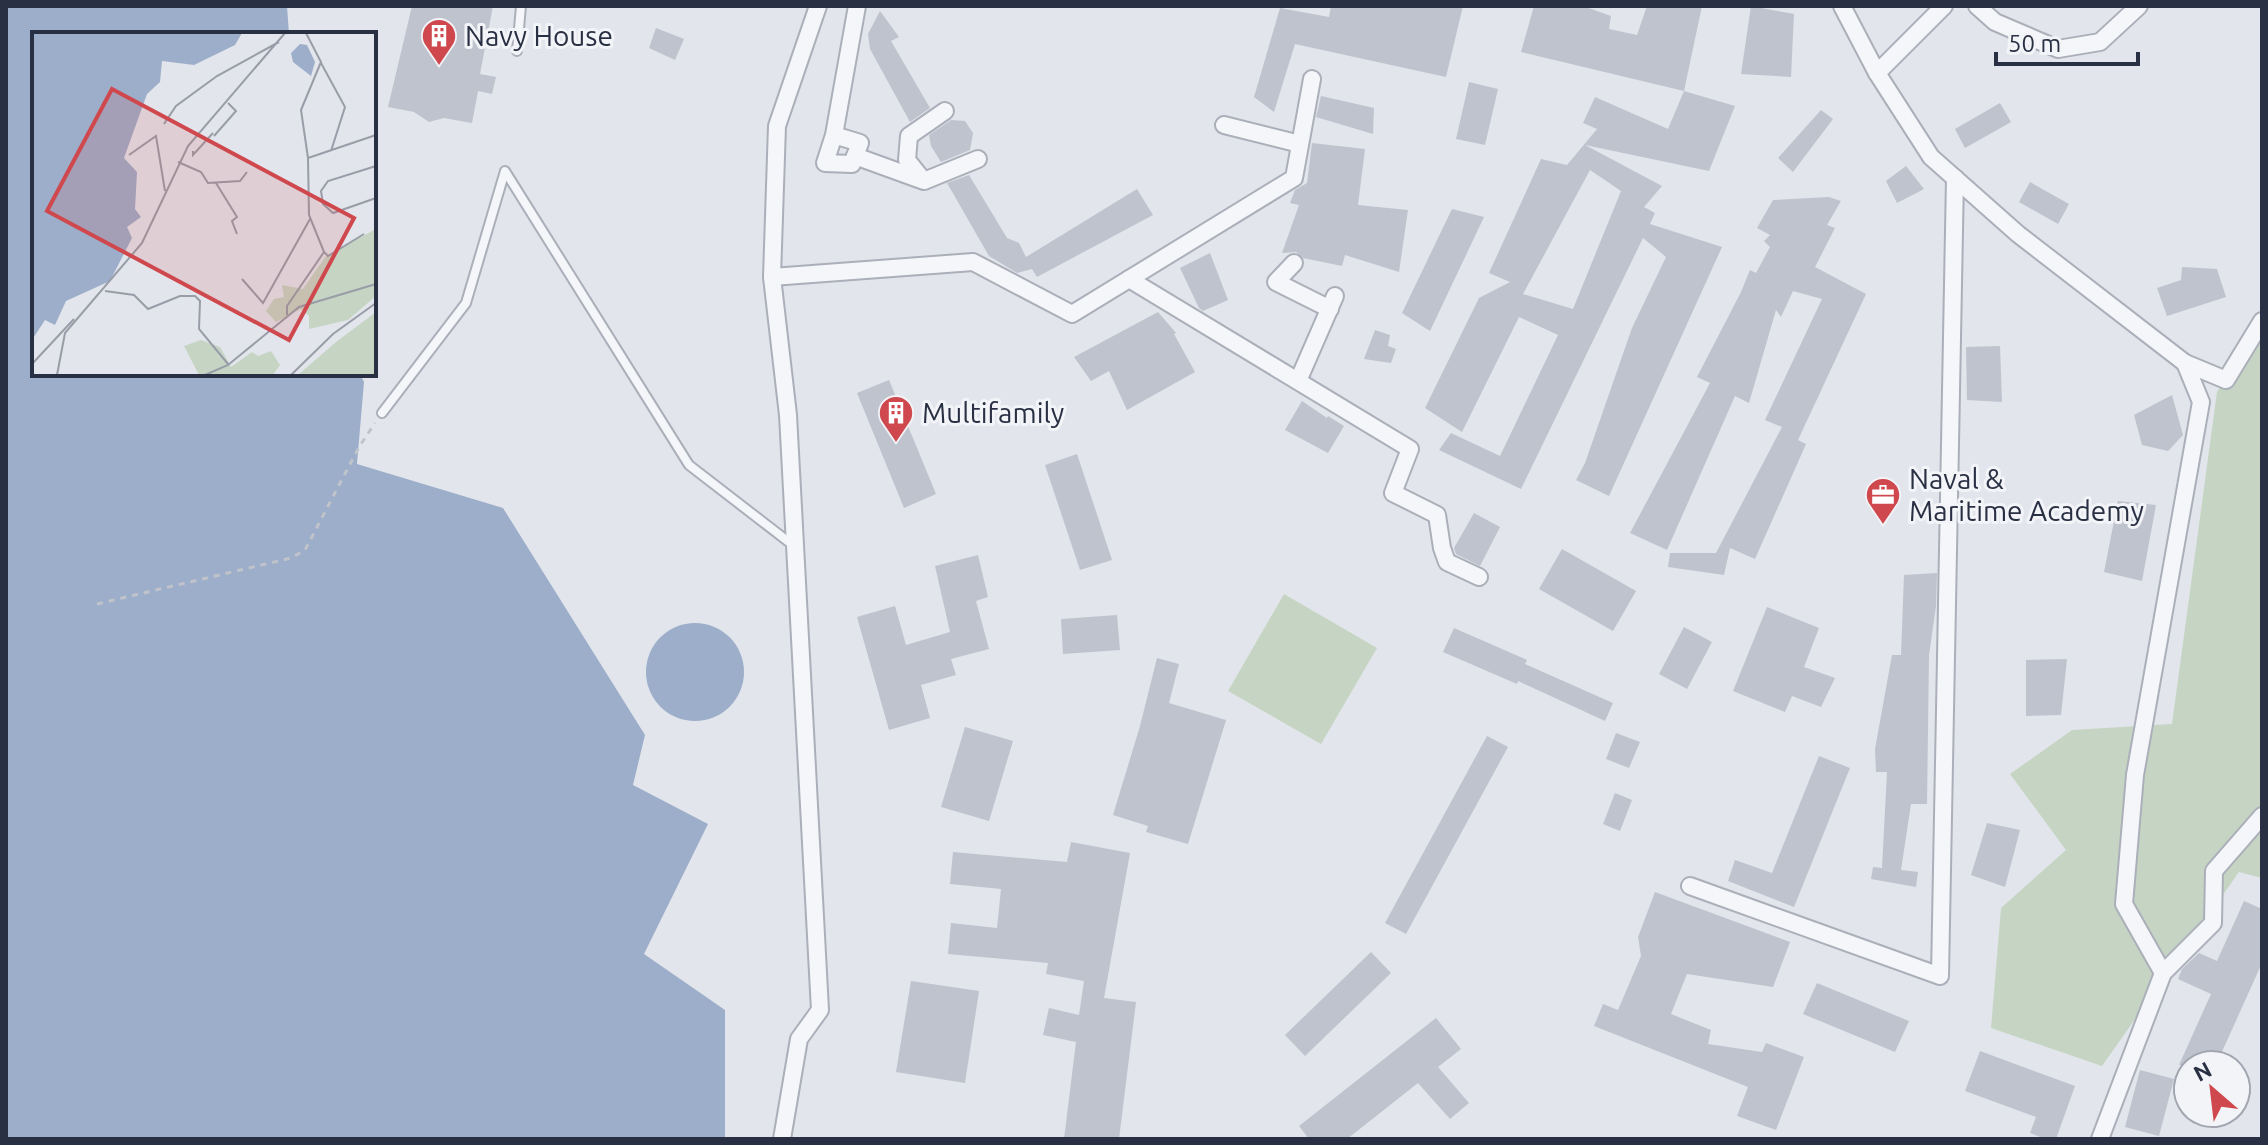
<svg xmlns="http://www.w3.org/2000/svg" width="2268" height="1145" viewBox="0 0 2268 1145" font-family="Ubuntu,sans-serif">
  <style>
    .green { fill: #c6d5c3 }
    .water { fill: #9daeca }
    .building { fill: #bfc3cd; fill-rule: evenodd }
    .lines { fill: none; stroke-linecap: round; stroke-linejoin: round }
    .lane-casing { stroke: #abafb9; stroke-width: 12 }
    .street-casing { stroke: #abafb9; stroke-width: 20 }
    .path { stroke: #c0c3ca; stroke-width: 3; stroke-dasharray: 6 6; stroke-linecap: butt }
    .lane { stroke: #f5f6f9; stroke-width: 8 }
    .street { stroke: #f5f6f9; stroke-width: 16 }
    .labels { text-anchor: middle; stroke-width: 6; stroke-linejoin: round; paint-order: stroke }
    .poi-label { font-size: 28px; fill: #2a3043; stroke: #f2f4f8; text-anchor: start }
    .inset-road { fill: none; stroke: #989da8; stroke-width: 2 }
    .view { fill: #cf484d; fill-opacity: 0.15; stroke: #cf484d; stroke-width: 4 }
    .inset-edge { fill: none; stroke: #2a3043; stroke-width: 4 }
  </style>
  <rect width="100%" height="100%" fill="#e2e5eb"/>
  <g class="green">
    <polygon points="2262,324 2262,878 2239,872 2102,1066 1991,1028 2001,908 2066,850 2010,774 2072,730 2172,724 2217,392"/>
    <polygon points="1284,594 1377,648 1321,744 1228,691"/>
  </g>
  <g class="water">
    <polygon points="6,6 287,6 289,34 34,34 34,374 360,374 364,382 357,464 503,508 645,735 633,785 708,824 644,954 725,1010 725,1139 6,1139"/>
    <circle cx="695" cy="672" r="49"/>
  </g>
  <g class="building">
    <polygon points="412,6 493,6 480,74 496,77 492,94 478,91 472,123 444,118 429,122 414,112 388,107"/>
    <polygon points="1331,6 1463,6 1446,77 1295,44 1274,112 1254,97 1280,8 1329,17"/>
    <polygon points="1534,6 1583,6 1611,16 1609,29 1637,35 1647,6 1702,6 1684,91 1521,52"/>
    <polygon points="1751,6 1794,14 1791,77 1741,74"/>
    <polygon points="880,11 899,37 891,41 930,108 910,122 870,49 868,34"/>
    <polygon points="656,28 684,39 675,60 649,48"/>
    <polygon points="1469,82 1498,89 1485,145 1456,139"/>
    <path d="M 1684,91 L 1735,106 L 1709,171 L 1585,145 L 1662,186 L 1644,207 L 1655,213 L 1650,224 L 1722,247 L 1609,496 L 1576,480 L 1585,463 L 1632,328 L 1666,257 L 1643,238 L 1521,489 L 1439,450 L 1451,433 L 1500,456 L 1558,335 L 1519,317 L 1462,432 L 1425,408 L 1479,298 L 1510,282 L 1489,273 L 1541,159 L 1567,165 L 1597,129 L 1583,123 L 1595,97 L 1668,129 ZM 1590,170 L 1621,191 L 1573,309 L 1523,294 Z"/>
    <polygon points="1321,96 1374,108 1373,134 1316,117"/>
    <polygon points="2000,103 2011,122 1965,148 1955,129"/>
    <polygon points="1821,110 1833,119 1793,172 1778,158"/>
    <polygon points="951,120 965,121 973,133 970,150 941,162 931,146 929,135"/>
    <polygon points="1312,143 1365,149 1358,205 1408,210 1399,272 1345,255 1342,266 1303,258 1296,252 1282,253 1299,205 1290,203 1295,190 1307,183"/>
    <polygon points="1906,166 1924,189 1897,203 1886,181"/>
    <polygon points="969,175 1007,238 1019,243 1026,257 1137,189 1153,215 1037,277 1032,269 1017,273 989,256 947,183"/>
    <polygon points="2030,182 2069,204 2058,224 2019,202"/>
    <polygon points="1829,197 1841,201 1827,225 1835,228 1815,267 1866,294 1798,440 1806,444 1755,559 1730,548 1724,575 1668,567 1670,553 1716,553 1782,427 1765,420 1822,299 1793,291 1781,317 1776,310 1749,403 1735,396 1667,550 1630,533 1710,383 1697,377 1741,292 1750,270 1756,273 1770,247 1764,241 1770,235 1757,228 1773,200"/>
    <polygon points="1452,209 1484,217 1430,331 1402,313"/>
    <polygon points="1210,253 1228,300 1203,311 1199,308 1180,268"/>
    <polygon points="2182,267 2217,269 2226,297 2167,316 2157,288 2181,280"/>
    <polygon points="1158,312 1176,333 1174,334 1195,372 1127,410 1109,371 1091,381 1074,357"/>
    <polygon points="1375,330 1390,335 1388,346 1396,349 1391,363 1364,359"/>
    <polygon points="2000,346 2002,402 1967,400 1966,347"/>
    <polygon points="889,380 936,494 904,508 857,393"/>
    <polygon points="2172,395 2183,435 2168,451 2142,445 2134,415"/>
    <polygon points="1302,401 1327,418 1328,416 1344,426 1328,453 1285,430"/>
    <polygon points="1077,454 1112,560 1080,570 1045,465"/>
    <polygon points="2118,501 2156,505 2142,581 2104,572"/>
    <polygon points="1474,513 1500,527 1480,566 1456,554 1454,548"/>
    <polygon points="1562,549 1636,591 1613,631 1539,589"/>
    <polygon points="978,555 988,597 976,601 989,649 951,659 956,675 921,685 930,718 889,730 857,617 895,606 906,645 950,632 935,566"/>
    <polygon points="1937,573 1936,606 1929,655 1927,804 1911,804 1901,870 1918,872 1916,887 1871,879 1873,867 1882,868 1887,772 1876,772 1875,749 1892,655 1901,655 1904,575"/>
    <polygon points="1767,607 1819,628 1804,667 1835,678 1821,707 1792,696 1785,712 1733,691"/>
    <polygon points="1117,615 1120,650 1063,654 1061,619"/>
    <polygon points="1684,627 1712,642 1687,689 1659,674"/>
    <polygon points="1454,628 1527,660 1525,664 1613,703 1605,721 1518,681 1517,684 1443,652"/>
    <polygon points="1157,658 1179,664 1169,703 1226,720 1188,844 1146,832 1148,826 1113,815 1140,726"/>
    <polygon points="2067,659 2061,715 2026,716 2026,660"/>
    <polygon points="965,727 1013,741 989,821 941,807"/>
    <polygon points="1616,733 1640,742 1629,768 1606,759"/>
    <polygon points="1487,736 1508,747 1406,934 1385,923"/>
    <polygon points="1819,756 1850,768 1794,907 1728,881 1735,860 1772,873"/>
    <polygon points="1615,793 1632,800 1620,831 1603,824"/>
    <polygon points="1987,823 2020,830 2005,887 1971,875"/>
    <polygon points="1071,842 1130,853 1104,998 1136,1002 1119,1139 1064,1139 1076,1042 1043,1035 1049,1008 1079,1015 1084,981 1046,974 1048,963 948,954 951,923 997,928 1001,889 950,884 953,852 1067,862"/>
    <polygon points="1655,892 1790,942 1773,987 1687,974 1671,1014 1711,1030 1708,1044 1762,1052 1766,1043 1804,1057 1776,1130 1737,1116 1748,1087 1594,1026 1603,1004 1618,1010 1641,956 1638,937"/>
    <polygon points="2244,901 2262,909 2262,963 2216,1065 2179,1065 2211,994 2178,979 2182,969 2199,953 2217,961"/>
    <polygon points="1371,952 1391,973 1305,1056 1285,1035"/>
    <polygon points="911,981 979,991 965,1083 896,1072"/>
    <polygon points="1817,983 1909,1021 1895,1052 1803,1014"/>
    <polygon points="1436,1018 1461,1049 1438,1067 1469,1103 1450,1119 1418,1083 1347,1139 1309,1139 1299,1126"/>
    <polygon points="1980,1051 2075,1086 2056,1139 2045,1139 2030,1133 2036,1117 1965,1091"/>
    <polygon points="2140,1070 2174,1079 2159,1136 2125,1127"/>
  </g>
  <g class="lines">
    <defs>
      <g id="lane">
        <polyline points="517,51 521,6"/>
        <polyline points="382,413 466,303 505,171 689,465 794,546"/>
      </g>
      <g id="street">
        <polyline points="1842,6 1877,73 1931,157 2018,234 2185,363 2226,380 2262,321"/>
        <polyline points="1977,6 1995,22 2058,49 2100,42 2139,6"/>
        <polyline points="1877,73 1944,6"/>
        <polyline points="1224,125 1300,144"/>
        <polyline points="834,135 860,143 852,164 825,163 834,135 857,6"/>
        <polyline points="855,156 924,181 978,159"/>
        <polyline points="923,180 907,160 909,136 945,111"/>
        <polyline points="1294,263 1276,282 1330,309"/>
        <polyline points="772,277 973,262 1072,314 1294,178 1312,79"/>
        <polyline points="1129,279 1410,449 1393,493 1437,515 1442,548 1447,562 1479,577"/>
        <polyline points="1298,381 1335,296"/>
        <polyline points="1690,886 1940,976 1955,178"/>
        <polyline points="2163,973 2124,904 2135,775 2201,402 2185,363"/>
        <polyline points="782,1139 799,1039 820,1010 788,415 772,277 777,126 818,6"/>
        <polyline points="2100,1139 2163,973 2213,923 2214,871 2262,816"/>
      </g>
    </defs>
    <use href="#lane" class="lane-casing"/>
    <use href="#street" class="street-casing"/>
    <polyline class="path" points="97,604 291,558 305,550 359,447 375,423"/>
    <use href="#lane" class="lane"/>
    <use href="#street" class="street"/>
  </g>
  <defs>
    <symbol id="building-pin" viewBox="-11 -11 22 30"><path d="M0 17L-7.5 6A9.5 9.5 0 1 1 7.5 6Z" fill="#cf484d" stroke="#f2f4f8"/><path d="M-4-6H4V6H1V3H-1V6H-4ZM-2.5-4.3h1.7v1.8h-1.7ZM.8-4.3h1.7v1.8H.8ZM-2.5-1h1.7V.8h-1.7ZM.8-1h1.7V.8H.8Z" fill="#fff"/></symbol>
    <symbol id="office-pin" viewBox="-11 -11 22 30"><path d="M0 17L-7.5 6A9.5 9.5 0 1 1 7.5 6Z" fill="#cf484d" stroke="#f2f4f8"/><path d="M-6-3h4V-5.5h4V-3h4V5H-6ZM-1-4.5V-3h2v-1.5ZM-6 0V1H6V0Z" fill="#fff"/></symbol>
  </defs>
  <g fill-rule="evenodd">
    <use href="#building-pin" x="419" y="16" width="40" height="54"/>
    <use href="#building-pin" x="876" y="393" width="40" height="54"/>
    <use href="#office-pin" x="1863" y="475" width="40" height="54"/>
  </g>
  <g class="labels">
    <g class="poi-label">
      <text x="465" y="46">Navy House</text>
      <text x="922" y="423">Multifamily</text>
      <text x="1909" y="489">Naval &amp;<tspan x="1909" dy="32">Maritime Academy</tspan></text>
    </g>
  </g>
  <g transform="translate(32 32)">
    <rect width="344" height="344" fill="#e2e5eb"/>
    <path d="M 344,197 L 344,264 L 316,288 L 277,297 L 277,284 L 269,277 L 244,290 L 234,279 L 242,267 L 252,265 L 250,253 L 271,257 L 294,224 ZM 344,280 L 344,343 L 266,343 L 304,310 ZM 169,308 L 188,315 L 199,335 L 220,320 L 226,324 L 239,319 L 248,333 L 241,343 L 167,343 L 152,314 Z" fill="#c6d5c3"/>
    <path d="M 0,1 L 210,1 L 203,13 L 162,33 L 130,29 L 128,50 L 115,62 L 92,126 L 105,140 L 103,177 L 109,185 L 95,195 L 100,206 L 78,249 L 34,269 L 23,293 L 13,288 L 0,308 ZM 268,12 L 275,13 L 283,30 L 279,44 L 261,30 L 259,21 Z" fill="#9daeca"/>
    <path class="inset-road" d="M 274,1 L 289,30 L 269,78 L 276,126M 289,31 L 313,75 L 299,119M 132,92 L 144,74 L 185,44 L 247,10M 182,104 L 204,79 L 196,71M 161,119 L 161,123 L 181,101M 97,123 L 124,104 L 133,159M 146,130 L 169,140 L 176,151 L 208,149 L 215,140M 344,134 L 296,149 L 289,159 L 291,172 L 301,181 L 344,166M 184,151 L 205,185 L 200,189 L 205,202M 332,202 L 296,224 L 292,220 L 277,183 L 276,126 L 344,103M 210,247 L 231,271 L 278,187M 73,259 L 102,263 L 116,277 L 148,264 L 163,264 L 168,269 L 167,297 L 196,332M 255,283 L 255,274 L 292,220M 0,332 L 42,287M 25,343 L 33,301 L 110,211 L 156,114 L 253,1M 173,343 L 196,333 L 267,275 L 344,252M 259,343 L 301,302 L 344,271"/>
    <path class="view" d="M 80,57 L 322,186 L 257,308 L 15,179 Z"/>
    <rect width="344" height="344" class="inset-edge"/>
  </g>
  <rect width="2268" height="1145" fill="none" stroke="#2a3043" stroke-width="16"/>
  <g transform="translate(2212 1089) rotate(332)"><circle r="38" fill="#f2f4f8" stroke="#a2a6b0" stroke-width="2"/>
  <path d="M0-6L14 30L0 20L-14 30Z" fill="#cf484d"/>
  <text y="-12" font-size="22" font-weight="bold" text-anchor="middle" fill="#2a3043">N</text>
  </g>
  <path d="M1996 52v12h142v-12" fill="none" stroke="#2a3043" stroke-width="4"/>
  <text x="2008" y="52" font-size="24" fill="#2a3043" stroke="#f2f4f8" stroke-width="6" paint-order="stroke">50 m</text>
</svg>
